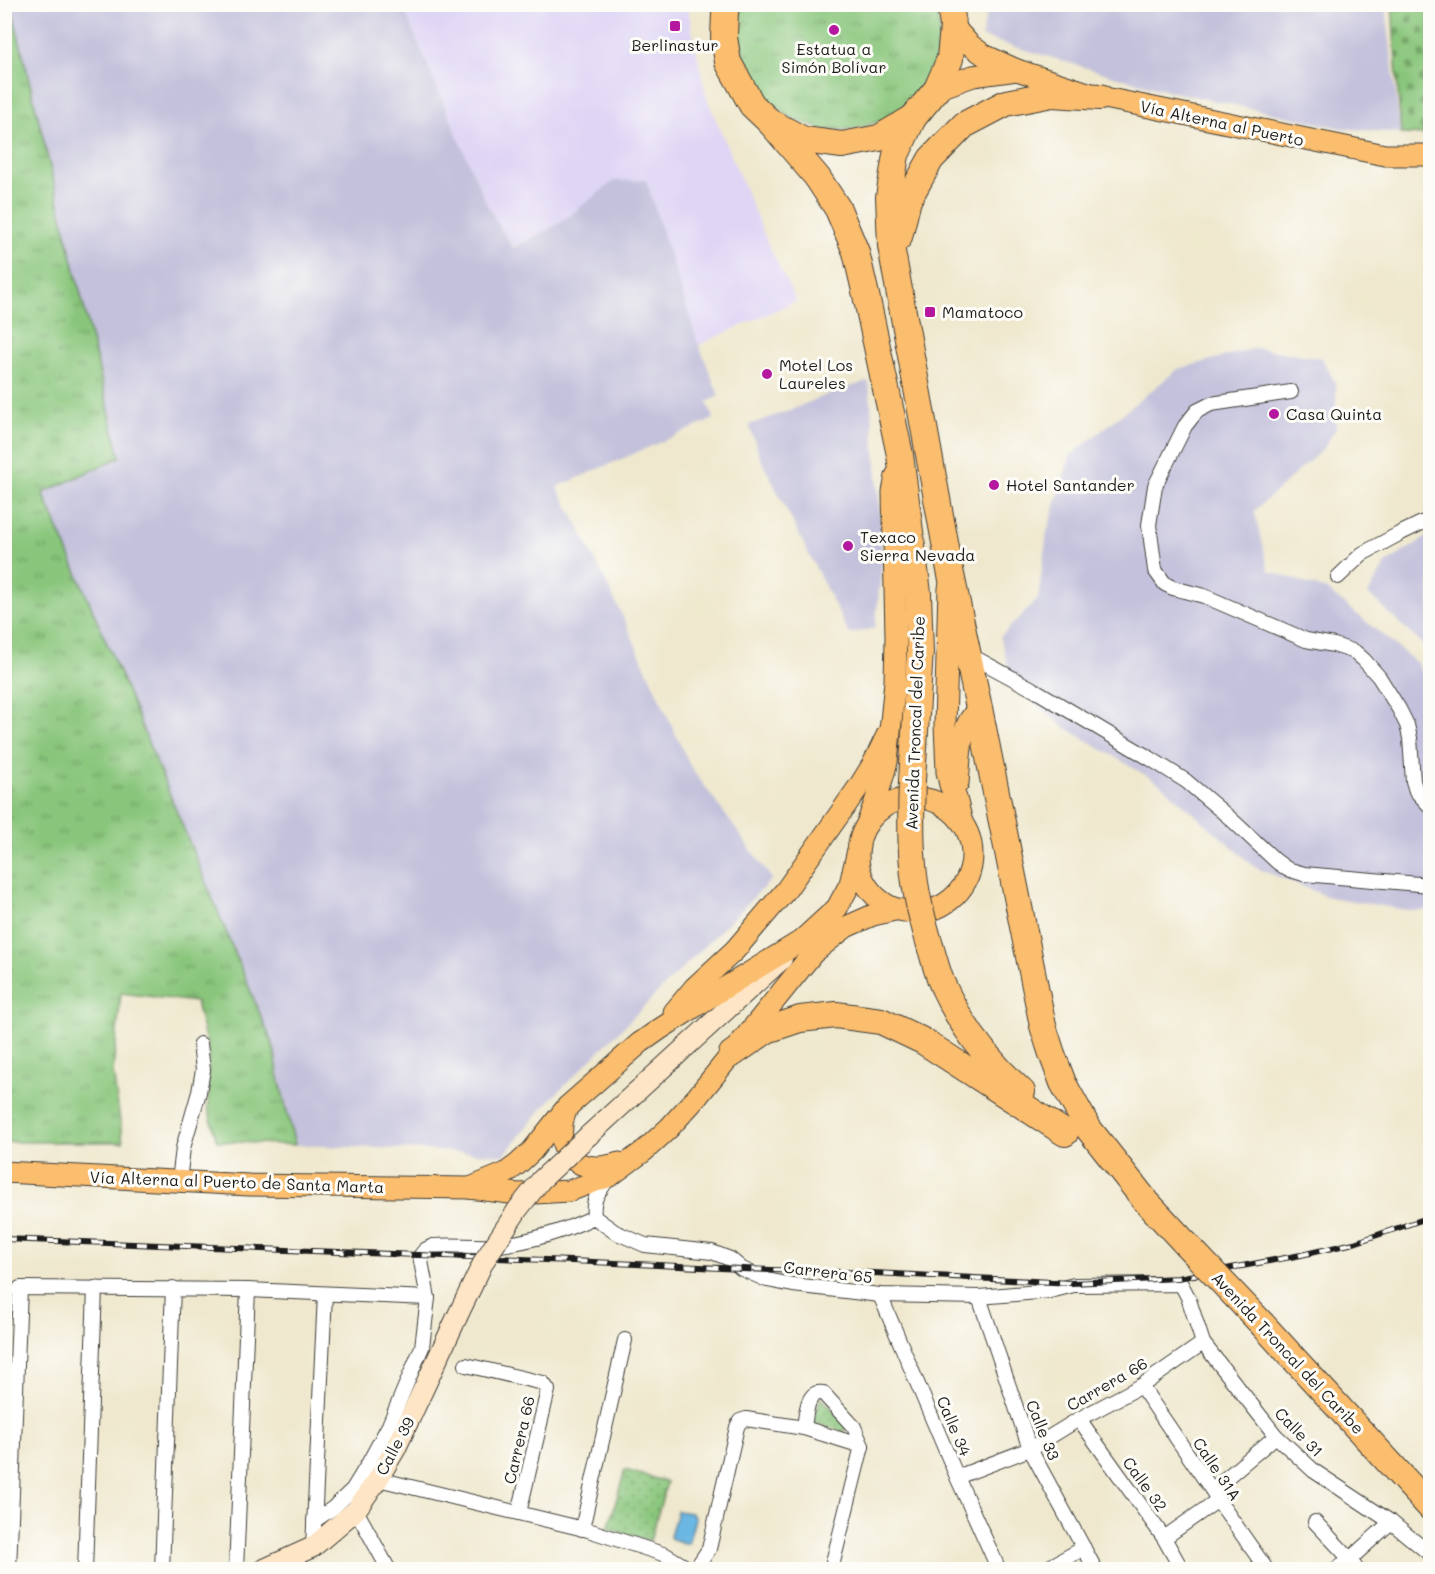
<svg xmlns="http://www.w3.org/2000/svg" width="1435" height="1574" viewBox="0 0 1435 1574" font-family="Mali,sans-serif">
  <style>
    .built { fill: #dfd5f5 }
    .industrial { fill: #c3c1db }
    .grass { fill: url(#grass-tufts); stroke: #52714c; stroke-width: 1.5 }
    .cemetery { fill: url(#cemetery-stones); stroke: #52714c; stroke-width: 1.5 }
    .park { fill: url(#park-dots); stroke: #52714c; stroke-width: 1.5 }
    .water { fill: #6ab7e3; stroke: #436a80; stroke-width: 1.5 }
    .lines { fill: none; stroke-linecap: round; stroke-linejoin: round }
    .street-casing { stroke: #3c3b37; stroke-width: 16 }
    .secondary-casing { stroke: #3c3b37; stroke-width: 22 }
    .primary-casing { stroke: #3c3b37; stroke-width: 23 }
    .highway-casing { stroke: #3c3b37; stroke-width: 28 }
    .street { stroke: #fff; stroke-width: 14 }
    .secondary { stroke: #fde5c5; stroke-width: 20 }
    .primary { stroke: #fbbd6e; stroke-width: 21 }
    .highway { stroke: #fbbd6e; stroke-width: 26 }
    .rail-casing { stroke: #1c1c1c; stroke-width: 6 }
    .rail { stroke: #fdfcf7; stroke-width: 4; stroke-dasharray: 11; stroke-linecap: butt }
    .secondary-bridge-casing { stroke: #3c3b37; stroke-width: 22; stroke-linecap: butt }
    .highway-bridge-casing { stroke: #3c3b37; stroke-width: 28; stroke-linecap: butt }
    .secondary-bridge { stroke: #fde5c5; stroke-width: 20 }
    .highway-bridge { stroke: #fbbd6e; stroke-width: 26 }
    .poi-dot { fill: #b5179e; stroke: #fdfcf7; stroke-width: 2 }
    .labels { text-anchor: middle; stroke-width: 6; stroke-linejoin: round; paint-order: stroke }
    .poi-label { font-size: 16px; fill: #1c1c1c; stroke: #fdfcf7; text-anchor: start }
    .street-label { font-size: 16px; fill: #1c1c1c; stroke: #fdfcf7 }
  </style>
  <defs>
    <pattern id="grass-tufts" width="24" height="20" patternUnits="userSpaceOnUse" patternTransform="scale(1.5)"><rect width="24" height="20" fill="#89c67b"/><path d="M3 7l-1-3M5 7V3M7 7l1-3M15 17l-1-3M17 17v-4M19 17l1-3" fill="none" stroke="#6fa064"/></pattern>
    <pattern id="cemetery-stones" width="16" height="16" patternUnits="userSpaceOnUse" patternTransform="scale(1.5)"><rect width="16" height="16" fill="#89c67b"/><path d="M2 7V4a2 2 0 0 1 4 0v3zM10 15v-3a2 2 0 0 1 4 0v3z" fill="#6fa064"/></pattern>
    <pattern id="park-dots" width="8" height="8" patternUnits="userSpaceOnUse" patternTransform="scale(1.5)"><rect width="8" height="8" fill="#89c67b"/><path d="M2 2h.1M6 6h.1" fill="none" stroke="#6fa064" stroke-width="1.8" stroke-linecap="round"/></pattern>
  </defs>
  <rect width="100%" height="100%" fill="#fdfcf7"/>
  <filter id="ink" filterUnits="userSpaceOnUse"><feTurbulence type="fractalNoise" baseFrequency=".0167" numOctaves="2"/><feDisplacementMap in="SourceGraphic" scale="12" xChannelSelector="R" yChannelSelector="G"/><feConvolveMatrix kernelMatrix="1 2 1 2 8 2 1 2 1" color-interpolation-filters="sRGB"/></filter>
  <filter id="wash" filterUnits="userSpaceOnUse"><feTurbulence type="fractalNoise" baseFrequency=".008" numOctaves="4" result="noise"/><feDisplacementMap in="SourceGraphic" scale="24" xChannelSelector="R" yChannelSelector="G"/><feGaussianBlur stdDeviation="1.35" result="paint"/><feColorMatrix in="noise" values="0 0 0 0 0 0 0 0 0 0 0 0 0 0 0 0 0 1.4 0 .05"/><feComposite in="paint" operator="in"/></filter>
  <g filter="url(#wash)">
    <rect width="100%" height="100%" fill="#efe8ce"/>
    <polygon class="built" points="402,5 687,5 706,96 768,244 796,301 699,345 614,181 560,223 513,247 487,205"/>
    <g class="industrial">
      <polygon points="11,5 402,5 487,205 513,248 560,223 614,181 646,180 697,340 719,396 707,402 714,419 557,487 575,519 624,619 690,766 772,879 545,1105 504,1155 427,1150 295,1145 279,1078 274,1048 125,686 43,493 120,456"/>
      <polygon points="989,5 1386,5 1400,133 1341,128 1155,88 981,37"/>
      <polygon points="1256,348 1322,358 1336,384 1336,428 1324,448 1254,511 1269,571 1327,590 1417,663 1430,686 1430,910 1412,911 1329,897 1256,868 1159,783 1061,725 1013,684 1000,637 1038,599 1047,532 1070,456 1178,369"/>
      <polygon points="869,381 880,511 882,564 875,628 849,634 760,457 749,425 788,411 836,391"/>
      <polygon points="1430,535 1430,654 1427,649 1368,594 1386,563"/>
    </g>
    <g class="grass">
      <polygon points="740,4 937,5 940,36 933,69 915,97 888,118 857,129 824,130 792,119 765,99 747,71 738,38"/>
      <polygon points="4,5 11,5 120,457 43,493 125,686 274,1048 279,1078 295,1145 217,1141 208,1108 208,1051 196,1002 121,993 113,1071 123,1142 5,1142"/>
    </g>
    <polygon class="cemetery" points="1392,5 1430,5 1430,135 1401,134"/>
    <g class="park">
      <polygon points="821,1397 846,1425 844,1432 812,1422"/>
      <polygon points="625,1470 667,1482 650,1541 608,1529"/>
    </g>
    <polygon class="water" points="677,1511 691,1513 695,1519 688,1544 672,1539 670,1537"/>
  </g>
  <g filter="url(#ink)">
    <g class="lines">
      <defs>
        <g id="street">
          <polyline points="1291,392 1211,404 1197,411 1185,426 1155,486 1149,525 1155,570 1165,584 1173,588 1204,596 1306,640 1334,645 1355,652 1364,660 1379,677 1399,709 1407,725 1410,738 1413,781 1416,791 1430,806"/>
          <polyline points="1338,577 1362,554 1399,534 1430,519"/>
          <polyline points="968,654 1038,692 1151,759 1186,781 1231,819 1276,861 1287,869 1304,874 1430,885"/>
          <polyline points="179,1181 183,1148 199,1092 203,1070 200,1044"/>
          <path d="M 594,1217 C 592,1198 598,1193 609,1178"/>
          <polyline points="880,1295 957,1477 999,1570"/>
          <polyline points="979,1297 1030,1449 1094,1567"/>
          <polyline points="466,1365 543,1383 548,1390 519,1513"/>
          <polyline points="1141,1386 1212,1490 1218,1500 1267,1570"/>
          <polyline points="1079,1419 1164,1538 1182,1570"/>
          <path d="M 804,1428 C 806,1416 806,1390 823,1393 L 854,1427 L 862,1446"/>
          <polyline points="957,1477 1030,1449 1079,1419 1141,1386 1203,1343"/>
          <polyline points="378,1479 588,1530 666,1555 691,1570"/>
          <polyline points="1212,1490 1276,1436"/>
          <polyline points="356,1510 389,1570"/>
          <path d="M 314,1521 L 333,1508 L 353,1489 L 367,1466 L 389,1425 L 422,1347 L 428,1298 L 420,1256 L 425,1250 L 433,1246 C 452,1244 471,1247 490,1246 C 526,1243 562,1232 594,1217 L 615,1232 L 645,1245 L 712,1252 L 730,1259 L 742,1269 L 767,1280 L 793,1285 L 880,1295 L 979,1297 L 1050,1291 L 1074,1285 L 1181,1284 L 1188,1297 L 1203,1343 L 1276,1436 L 1314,1471 L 1391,1522 L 1430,1554"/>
          <polyline points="1315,1522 1350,1559 1357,1570"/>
          <polyline points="582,1529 625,1340"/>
          <polyline points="1164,1538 1218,1500"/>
          <polyline points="313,1547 325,1294"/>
          <polyline points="9,1570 20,1288 248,1290 428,1298"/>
          <polyline points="85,1570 95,1288"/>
          <polyline points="162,1570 173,1288"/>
          <polyline points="236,1570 248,1290"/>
          <polyline points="695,1570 709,1549 737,1427 740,1421 746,1419 804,1428 862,1446"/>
          <polyline points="831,1570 862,1446"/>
          <polyline points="1044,1570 1084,1548"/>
          <polyline points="1335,1570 1350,1559 1391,1522"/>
        </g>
        <g id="secondary">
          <polyline points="588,1136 782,959"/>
          <polyline points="262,1570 313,1547 356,1510 378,1479 395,1450 457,1317"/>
        </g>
        <g id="primary">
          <polyline points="953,26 969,44 984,55 1017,70 1100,97 1385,155 1430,155"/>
          <polyline points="937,89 973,76 1017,70"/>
          <polyline points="949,588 945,725 947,772 950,785 956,798 962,822"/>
          <path d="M 958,783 C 961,755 958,728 979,708"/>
          <circle cx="915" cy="855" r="57"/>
          <polyline points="867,824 878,794 887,762 895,681 896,637 893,492 896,476"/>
          <polyline points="674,1012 694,988 735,950 786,890 860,785 873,764 889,731"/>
          <path d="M 567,1108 C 565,1114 562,1120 562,1126 C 558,1164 589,1173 619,1163"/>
          <polyline points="4,1172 249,1185 469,1188 518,1194 569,1191 610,1176 644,1151 669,1128 697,1097 813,953 846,927 873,915 899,909"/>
          <polyline points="470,1188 506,1173 518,1164 532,1151 567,1107 640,1043 660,1029 718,992 801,941 837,908 850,884 859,846"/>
        </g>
        <g id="highway">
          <polyline points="727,4 725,12 724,37 728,62 752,105 770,122 804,140 842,145 879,138 913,118 937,89 950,59 953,26 950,4"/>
          <polyline points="913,118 896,155 889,197 891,246 950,570 979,708 1043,1026 1052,1054 1063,1083 1088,1128 1144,1199 1185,1243"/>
          <polyline points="770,122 817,177 838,209 856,252 866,295 900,455 918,593 920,651 912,780"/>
          <polyline points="899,237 908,200 931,159 964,125 1006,103 1052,94 1100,97"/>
          <path d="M 931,949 C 935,962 938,976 944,988 C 962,1027 990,1063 1022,1092"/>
          <polyline points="732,1054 767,1030 800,1019 836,1015 881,1021 923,1041 1065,1133"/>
          <polyline points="1263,1325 1430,1507"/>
        </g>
      </defs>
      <use href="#street" class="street-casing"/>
      <use href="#secondary" class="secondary-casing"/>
      <use href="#primary" class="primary-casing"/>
      <use href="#highway" class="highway-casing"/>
      <use href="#street" class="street"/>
      <use href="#secondary" class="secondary"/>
      <use href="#primary" class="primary"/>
      <use href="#highway" class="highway"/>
      <defs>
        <polyline id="rail" points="4,1239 572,1261 742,1269 874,1273 1072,1283 1178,1278 1301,1255 1354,1243 1430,1217"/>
      </defs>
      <use href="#rail" class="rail-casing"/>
      <use href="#rail" class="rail"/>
      <defs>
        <polyline id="secondary-bridge" points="457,1317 484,1261 518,1209 541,1180 588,1136"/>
        <g id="highway-bridge">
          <path d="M 912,780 C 911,808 910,837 913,865 C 915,894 923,921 931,949"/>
          <polyline points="1185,1243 1263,1325"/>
        </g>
      </defs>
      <use href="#secondary-bridge" class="secondary-bridge-casing"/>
      <use href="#highway-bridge" class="highway-bridge-casing"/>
      <use href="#secondary-bridge" class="secondary-bridge"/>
      <use href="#highway-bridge" class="highway-bridge"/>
    </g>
  </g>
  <g class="poi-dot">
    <rect x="669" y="20" width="12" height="12" rx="3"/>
    <circle cx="834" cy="30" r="6"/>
    <rect x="924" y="306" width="12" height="12" rx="3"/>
    <circle cx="767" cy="374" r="6"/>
    <circle cx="1274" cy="414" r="6"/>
    <circle cx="994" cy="485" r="6"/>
    <circle cx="848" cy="546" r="6"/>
  </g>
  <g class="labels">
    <g class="poi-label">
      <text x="675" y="51" text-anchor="middle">Berlinastur</text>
      <text x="834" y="55" text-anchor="middle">Estatua a<tspan x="834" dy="18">Simón Bolívar</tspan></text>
      <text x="942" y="318">Mamatoco</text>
      <text x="779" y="371">Motel Los<tspan x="779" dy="18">Laureles</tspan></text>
      <text x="1286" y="420">Casa Quinta</text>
      <text x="1006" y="491">Hotel Santander</text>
      <text x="860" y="543">Texaco<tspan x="860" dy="18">Sierra Nevada</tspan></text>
    </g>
    <g class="street-label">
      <text transform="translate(1222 123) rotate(12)" y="6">Vía Alterna al Puerto</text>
      <text transform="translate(915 723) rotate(-88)" y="6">Avenida Troncal del Caribe</text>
      <text transform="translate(237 1182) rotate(2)" y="6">Vía Alterna al Puerto de Santa Marta</text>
      <text transform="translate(828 1272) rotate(7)" y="6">Carrera 65</text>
      <text transform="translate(1288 1353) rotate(47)" y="6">Avenida Troncal del Caribe</text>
      <text transform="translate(1107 1384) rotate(-30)" y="6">Carrera 66</text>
      <text transform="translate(954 1426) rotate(67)" y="6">Calle 34</text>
      <text transform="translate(1043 1430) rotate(68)" y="6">Calle 33</text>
      <text transform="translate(1299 1432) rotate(46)" y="6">Calle 31</text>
      <text transform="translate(519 1440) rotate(-77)" y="6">Carrera 66</text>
      <text transform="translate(395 1446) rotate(-62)" y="6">Calle 39</text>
      <text transform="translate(1217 1469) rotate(56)" y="6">Calle 31A</text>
      <text transform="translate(1145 1484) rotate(54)" y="6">Calle 32</text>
    </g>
  </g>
  <rect width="1435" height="1574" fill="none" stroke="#fdfcf7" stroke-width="24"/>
</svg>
